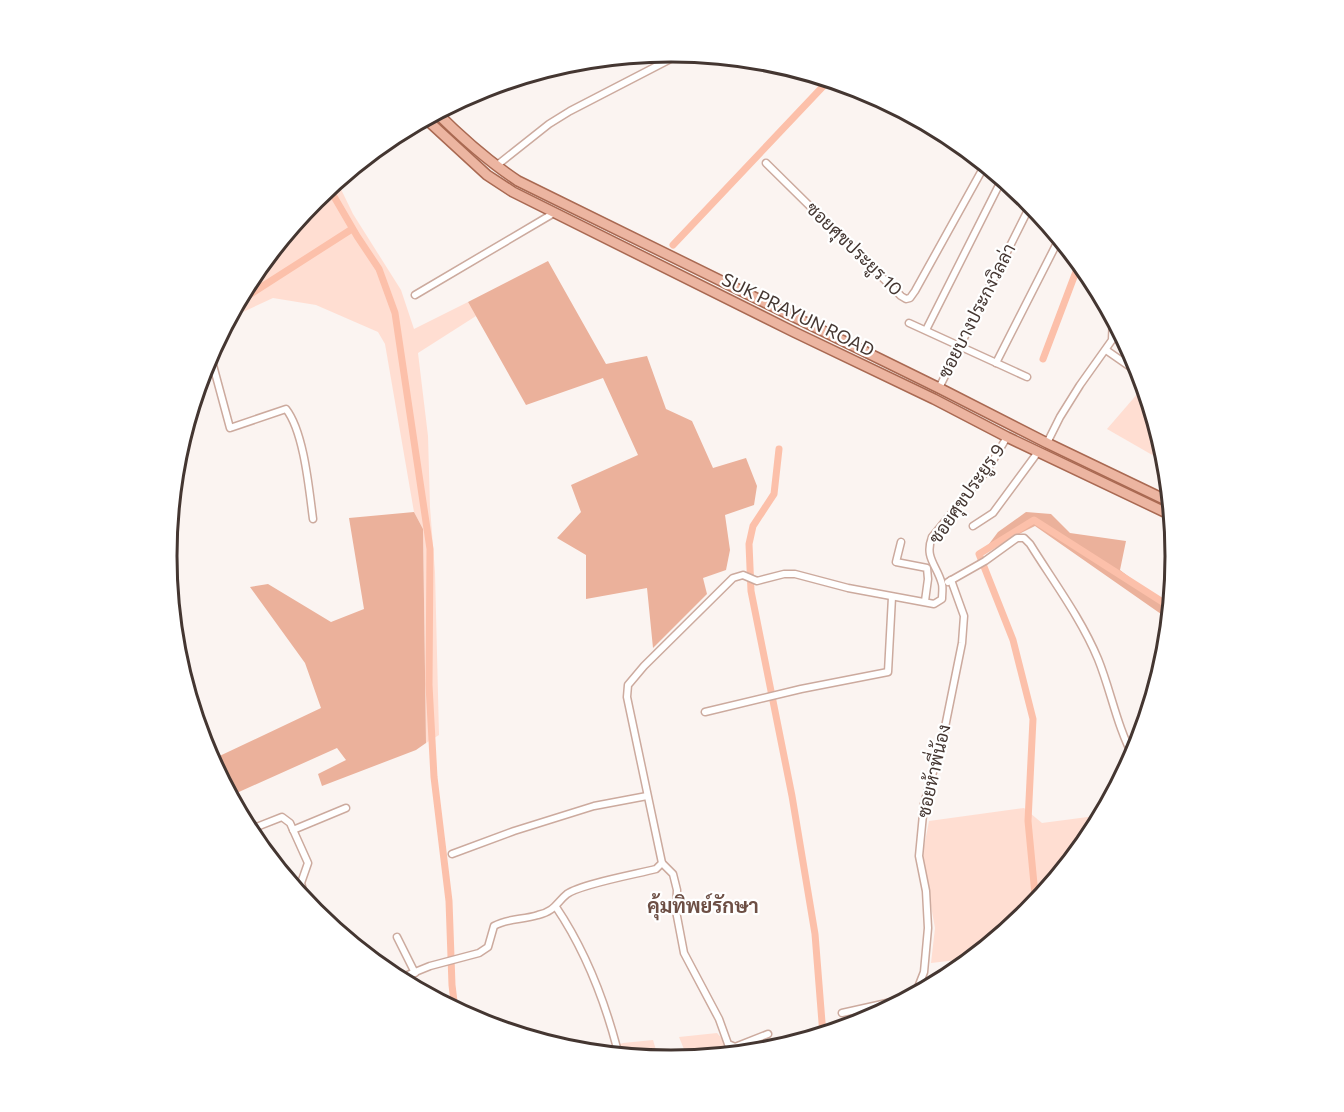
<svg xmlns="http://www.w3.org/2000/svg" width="1344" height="1112" viewBox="0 0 1344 1112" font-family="Commissioner,Sarabun,sans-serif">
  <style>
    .green { fill: #ffded2 }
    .forest { fill: #ebb19b }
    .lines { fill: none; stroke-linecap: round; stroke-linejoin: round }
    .canal { stroke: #fcc0aa; stroke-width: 7 }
    .minor-casing { stroke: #ccaa9e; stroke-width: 9 }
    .primary-casing { stroke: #a96952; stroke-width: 12 }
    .minor { stroke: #fff; stroke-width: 6 }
    .primary { stroke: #ecb5a1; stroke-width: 9 }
    .labels { text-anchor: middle; stroke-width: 4.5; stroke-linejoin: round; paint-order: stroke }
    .street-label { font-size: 18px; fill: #443631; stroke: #fff }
    .neighbourhood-label { font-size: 20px; font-weight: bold; fill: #6d4f45; stroke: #fff }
    .rim { fill: none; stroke: #443631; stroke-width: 3 }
  </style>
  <rect width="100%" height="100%" fill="#fbf4f1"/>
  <g class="green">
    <polygon points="337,181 353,214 401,290 414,329 468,302 476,316 418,353 428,436 430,507 435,572 439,735 426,743 423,529 414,512 385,344 378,332 316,305 273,298 230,318 247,285 272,266 267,258 315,199"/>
    <polygon points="1145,385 1167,458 1168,464 1107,429"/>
    <polygon points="1024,808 1042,823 1103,815 1092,837 1029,913 974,958 931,963 935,928 922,857 929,821"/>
    <polygon points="717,1033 737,1055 688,1059 679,1037"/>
    <polygon points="653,1040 659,1060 622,1056 618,1045 623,1043"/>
  </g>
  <g class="forest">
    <polygon points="548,261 606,364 647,356 666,409 692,421 713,468 746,458 757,486 754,505 725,515 730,550 726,570 703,578 707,594 653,648 647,588 586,599 586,555 557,538 581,512 571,485 638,455 603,378 526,405 468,302"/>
    <polygon points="414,512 423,529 426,743 416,750 322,786 318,774 346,760 337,748 230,796 211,760 321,708 305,663 250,587 268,584 331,622 364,609 349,518"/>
    <polygon points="1026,512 1051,514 1070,533 1126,541 1120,570 1172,610 1171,621 1035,526 983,552 998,532"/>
  </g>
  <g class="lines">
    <g class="canal">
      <polyline points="329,188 357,236 379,269 395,313 430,549 429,685 434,777 449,901 452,985 455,1010"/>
      <polyline points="673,245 830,79"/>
      <polyline points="238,302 352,229"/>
      <polyline points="1043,359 1080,261"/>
      <polyline points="779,449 774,494 753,526 749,544 751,591 792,796 815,934 823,1035"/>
      <polyline points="1036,905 1028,821 1033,719 1013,640 979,554 1034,520 1172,608"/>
    </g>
    <defs>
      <g id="minor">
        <polyline points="766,163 901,296 906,299 910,298 915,291 986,163"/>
        <polyline points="496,166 549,124 570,111 684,52"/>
        <polyline points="340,184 399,132"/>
        <polyline points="415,295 554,213"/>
        <polyline points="909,323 1027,377"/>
        <polyline points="926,330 998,187 1005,183 1011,184"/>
        <polyline points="1106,350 1129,366 1135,366 1138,362"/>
        <path d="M 210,354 L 230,428 L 286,409 C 304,432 309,489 313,519"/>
        <polyline points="996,363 1060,237"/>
        <polyline points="939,388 1032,202"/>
        <polyline points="1047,443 1060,417 1080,385 1112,340 1113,316"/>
        <polyline points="973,526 993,513 1038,452"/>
        <polyline points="901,542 896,562 927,568 928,579 925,601"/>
        <path d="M 948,582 L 985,561 L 1017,538 L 1024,538 L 1030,544 C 1053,581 1081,618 1098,659 C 1111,691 1117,727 1134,758"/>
        <polyline points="705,712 801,689 888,672 892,597"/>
        <polyline points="249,830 282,817 290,823 308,863 301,883 306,902"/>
        <polyline points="293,830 346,808"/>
        <polyline points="452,854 514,831 594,806 647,796"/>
        <polyline points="662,863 673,874 677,890 676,911 684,953 719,1019 728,1044 735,1047 768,1034"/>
        <path d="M 556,907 C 585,950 604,999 617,1048 L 605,1054"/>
        <polyline points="397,937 415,973"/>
        <path d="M 398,979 L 430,966 L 479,953 L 488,947 L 494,926 C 508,918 523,920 538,915 C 555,911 556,903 567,894 C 581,884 637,874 656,869 L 662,863 L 627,697 L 628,685 L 644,666 L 733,578 L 743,575 L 757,581 L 784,574 L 795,574 L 848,588 L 934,604 L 942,599 C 942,594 943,588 942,584 C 937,565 924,558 932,537 L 988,469 L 1007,437"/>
        <polyline points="842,1013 905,999 915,995 924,972 928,928 926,891 919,856 924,804 943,737 962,643 964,616 951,580"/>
      </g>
      <g id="primary">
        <path d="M 436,112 C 462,138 488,161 518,181 L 939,388 L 1047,443 L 1172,503"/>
        <polyline points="425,118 487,175 513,192 794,332 934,399 1007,437 1173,516"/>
      </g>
    </defs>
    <use href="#minor" class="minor-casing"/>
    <use href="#primary" class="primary-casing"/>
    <use href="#minor" class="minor"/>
    <use href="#primary" class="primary"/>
  </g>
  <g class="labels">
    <g class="street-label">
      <text transform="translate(854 249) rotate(44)" y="6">ซอยศุขประยูร 10</text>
      <text transform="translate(977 311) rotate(-63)" y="6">ซอยบางประกงวิลล่า</text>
      <text transform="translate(798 315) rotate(26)" y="6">SUK PRAYUN ROAD</text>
      <text transform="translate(967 494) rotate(-55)" y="6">ซอยศุขประยูร 9</text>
      <text transform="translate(934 771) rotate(-77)" y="6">ซอยห้าพี่น้อง</text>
    </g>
    <g class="neighbourhood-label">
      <text x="703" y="913">คุ้มทิพย์รักษา</text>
    </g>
  </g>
  <path d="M0 0H1344V1112H0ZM177 556a494 494 0 1 1 988 0a494 494 0 1 1-988 0Z" fill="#fff" fill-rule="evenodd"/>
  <path class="rim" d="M177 556a494 494 0 1 1 988 0a494 494 0 1 1-988 0Z"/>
</svg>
